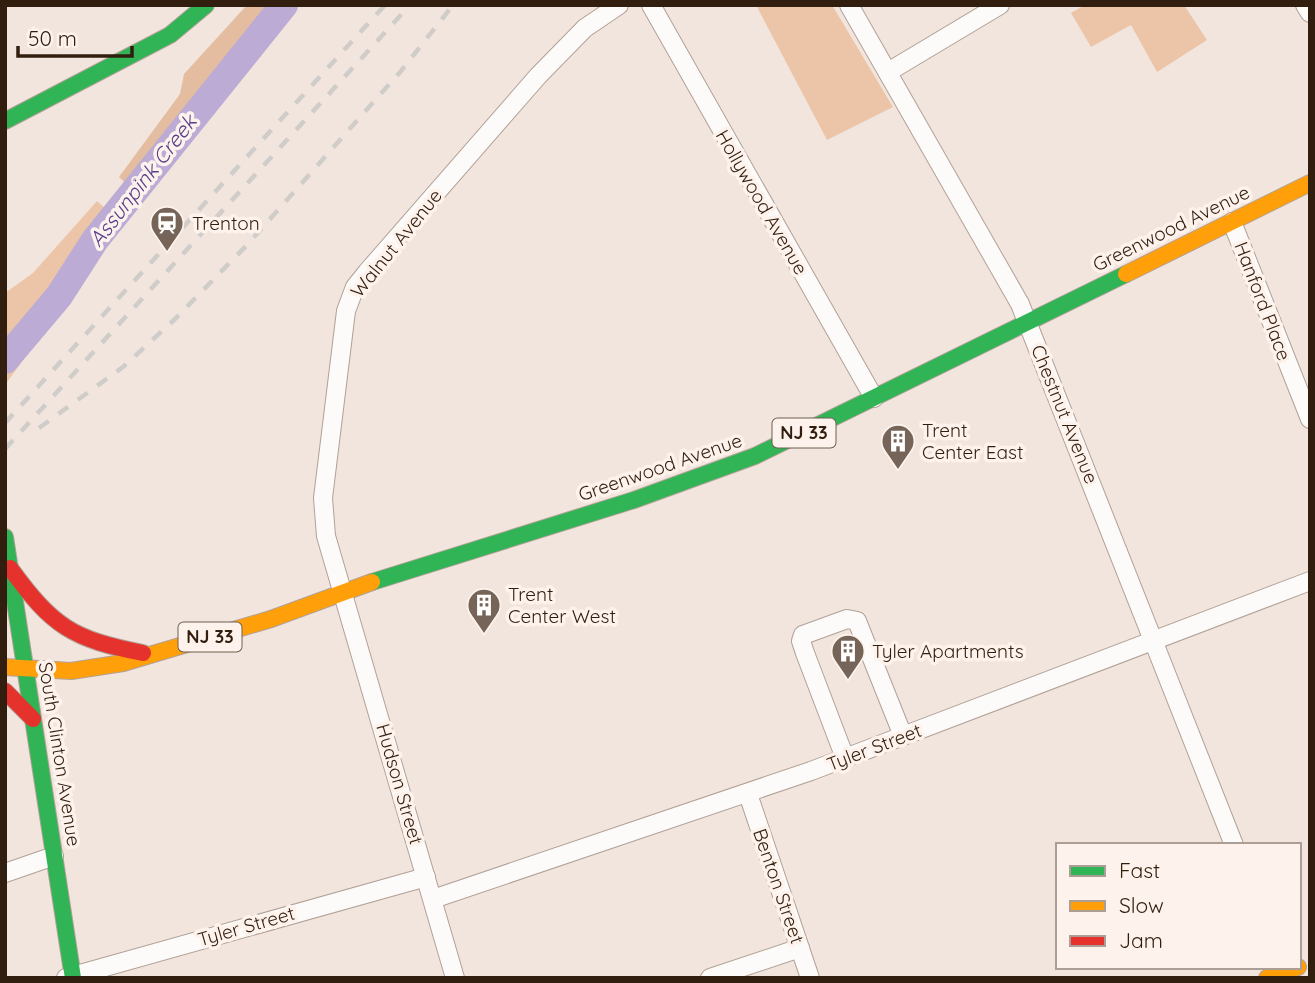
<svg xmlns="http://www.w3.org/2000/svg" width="1315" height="983" viewBox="0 0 1315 983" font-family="Quicksand,sans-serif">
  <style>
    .green { fill: #ecc5a9 }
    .forest { fill: #e4bca0 }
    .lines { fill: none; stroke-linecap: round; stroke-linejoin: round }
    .river { stroke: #bbabd5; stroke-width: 28 }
    .street-casing { stroke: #b1a197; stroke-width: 20 }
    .fast-casing { stroke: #b1a197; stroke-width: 18 }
    .slow-casing { stroke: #b1a197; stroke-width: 18 }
    .jam-casing { stroke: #b1a197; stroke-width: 18 }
    .street { stroke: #fdfbfa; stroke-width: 18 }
    .fast { stroke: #30b455; stroke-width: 16 }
    .slow { stroke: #ff9f0a; stroke-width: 16 }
    .jam { stroke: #e5322d; stroke-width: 16 }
    .rail { stroke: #cfccc9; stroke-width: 4.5; stroke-dasharray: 12 12; stroke-linecap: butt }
    .labels { text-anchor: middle; stroke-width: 7; stroke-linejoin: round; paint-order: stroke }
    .shield { fill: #fef3ec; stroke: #6e5e51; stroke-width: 2 }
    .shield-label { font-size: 18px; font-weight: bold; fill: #311e0f }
    .street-label { font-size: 19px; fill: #311e0f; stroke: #fef3ec }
    .poi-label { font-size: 19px; fill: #311e0f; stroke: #fef3ec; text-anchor: start }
    .water-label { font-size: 21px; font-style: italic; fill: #583d8b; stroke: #fef3ec }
  </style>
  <rect width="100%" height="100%" fill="#f2e5dd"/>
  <g class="green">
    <polygon points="756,5 832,5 893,107 827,140"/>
    <polygon points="1085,5 1184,5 1207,40 1157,72 1131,25 1091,47 1071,13"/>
    <polygon points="97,201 122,224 5,385 5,293 33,273"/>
  </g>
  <polygon class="forest" points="247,5 295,5 268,35 142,199 119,177 180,94 184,74"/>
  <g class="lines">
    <polyline class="river" points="5,360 59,296 95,240 284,5"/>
    <defs>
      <g id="street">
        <polyline points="651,5 874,398"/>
        <polyline points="849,5 1020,304 1234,845"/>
        <polyline points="1305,5 1310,13"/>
        <polyline points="888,72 1000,5"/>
        <polyline points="1232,222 1310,419"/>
        <polyline points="845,758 805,653 801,641 803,635 847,619 857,621 903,736"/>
        <polyline points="748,794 810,978"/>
        <polyline points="5,873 54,856"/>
        <polyline points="433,899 811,771 1310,581"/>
        <polyline points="66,978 426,877"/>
        <polyline points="455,978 326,536 323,498 346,311 355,287 367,272 538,76 585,28 619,5"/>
        <polyline points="710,978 800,948"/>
      </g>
      <g id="fast">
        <polyline points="5,121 170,35 206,5"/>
        <polyline points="5,537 73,978"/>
        <polyline points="372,582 634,500 755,456 1126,274"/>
      </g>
      <g id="slow">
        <polyline points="1126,274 1310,183"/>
        <polyline points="5,667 71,671 123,663 271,619 372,582"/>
        <polyline points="1267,978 1298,967"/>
      </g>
      <g id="jam">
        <path d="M 10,568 C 53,627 72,639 143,653"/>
        <polyline points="5,691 33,719"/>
      </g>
    </defs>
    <use href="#street" class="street-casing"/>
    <use href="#fast" class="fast-casing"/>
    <use href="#slow" class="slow-casing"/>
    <use href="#jam" class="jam-casing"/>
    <use href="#street" class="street"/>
    <use href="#fast" class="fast"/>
    <use href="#slow" class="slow"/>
    <use href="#jam" class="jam"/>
    <g class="rail">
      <polyline points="5,423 385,5"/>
      <polyline points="39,428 123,367 174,320 247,245 401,71 453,5"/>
      <polyline points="5,449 410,5"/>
    </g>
  </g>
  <defs>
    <symbol id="station-pin" viewBox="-11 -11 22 30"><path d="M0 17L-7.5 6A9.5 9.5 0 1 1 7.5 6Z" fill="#756457" stroke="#fef3ec"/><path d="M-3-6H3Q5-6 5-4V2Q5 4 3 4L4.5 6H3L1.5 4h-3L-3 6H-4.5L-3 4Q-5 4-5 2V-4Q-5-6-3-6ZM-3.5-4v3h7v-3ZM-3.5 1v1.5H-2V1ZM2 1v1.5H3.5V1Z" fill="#fff"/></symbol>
    <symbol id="building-pin" viewBox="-11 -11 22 30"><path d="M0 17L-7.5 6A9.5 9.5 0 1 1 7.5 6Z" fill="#756457" stroke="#fef3ec"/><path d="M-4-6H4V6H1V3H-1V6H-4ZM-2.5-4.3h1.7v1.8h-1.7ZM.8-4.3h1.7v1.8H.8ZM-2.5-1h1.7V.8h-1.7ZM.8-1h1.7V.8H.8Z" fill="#fff"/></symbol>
  </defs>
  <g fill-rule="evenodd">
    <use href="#station-pin" x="148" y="204" width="38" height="52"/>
    <use href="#building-pin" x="879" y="422" width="38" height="52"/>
    <use href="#building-pin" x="465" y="586" width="38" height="52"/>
    <use href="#building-pin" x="829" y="632" width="38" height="52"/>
  </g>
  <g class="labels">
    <g class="shield">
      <rect x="772.5" y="418.5" width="63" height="29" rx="5"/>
      <rect x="178.5" y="622.5" width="63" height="29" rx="5"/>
    </g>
    <g class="shield-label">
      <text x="804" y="439">NJ 33</text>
      <text x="210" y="643">NJ 33</text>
    </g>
    <g class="street-label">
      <text transform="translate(762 202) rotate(60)" y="7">Hollywood Avenue</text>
      <text transform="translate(1171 228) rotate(-26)" y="7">Greenwood Avenue</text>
      <text transform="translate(396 243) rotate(-51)" y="7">Walnut Avenue</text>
      <text transform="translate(1263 301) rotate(69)" y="7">Hanford Place</text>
      <text transform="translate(1065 414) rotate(68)" y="7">Chestnut Avenue</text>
      <text transform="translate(660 467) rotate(-19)" y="7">Greenwood Avenue</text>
      <text transform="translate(874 747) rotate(-21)" y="7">Tyler Street</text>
      <text transform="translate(60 754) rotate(81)" y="7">South Clinton Avenue</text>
      <text transform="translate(400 784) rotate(74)" y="7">Hudson Street</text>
      <text transform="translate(779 886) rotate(71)" y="7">Benton Street</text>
      <text transform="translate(246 926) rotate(-16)" y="7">Tyler Street</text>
    </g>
    <g class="poi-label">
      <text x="192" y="230">Trenton</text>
      <text x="922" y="437">Trent<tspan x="922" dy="22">Center East</tspan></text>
      <text x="508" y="601">Trent<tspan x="508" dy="22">Center West</tspan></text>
      <text x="872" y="658">Tyler Apartments</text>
    </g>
    <g class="water-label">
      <text transform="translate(143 181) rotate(-52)" y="7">Assunpink Creek</text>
    </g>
  </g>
  <rect width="1315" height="983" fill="none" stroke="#311e0f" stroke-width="14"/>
  <rect x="1056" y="843" width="245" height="126" fill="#fef3ec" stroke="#ac9e94" stroke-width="2"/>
  <rect x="1070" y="866" width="35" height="10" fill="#30b455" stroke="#ac9e94" stroke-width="2"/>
  <text x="1119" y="878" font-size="21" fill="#311e0f">Fast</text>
  <rect x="1070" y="901" width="35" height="10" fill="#ff9f0a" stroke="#ac9e94" stroke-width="2"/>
  <text x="1119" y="913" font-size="21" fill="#311e0f">Slow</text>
  <rect x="1070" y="936" width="35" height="10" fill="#e5322d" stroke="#ac9e94" stroke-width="2"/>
  <text x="1119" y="948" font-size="21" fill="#311e0f">Jam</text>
  <path d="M18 46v10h114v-10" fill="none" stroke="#311e0f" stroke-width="3.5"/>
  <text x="28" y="46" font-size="21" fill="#311e0f" stroke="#fef3ec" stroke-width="5" paint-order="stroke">50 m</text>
</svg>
